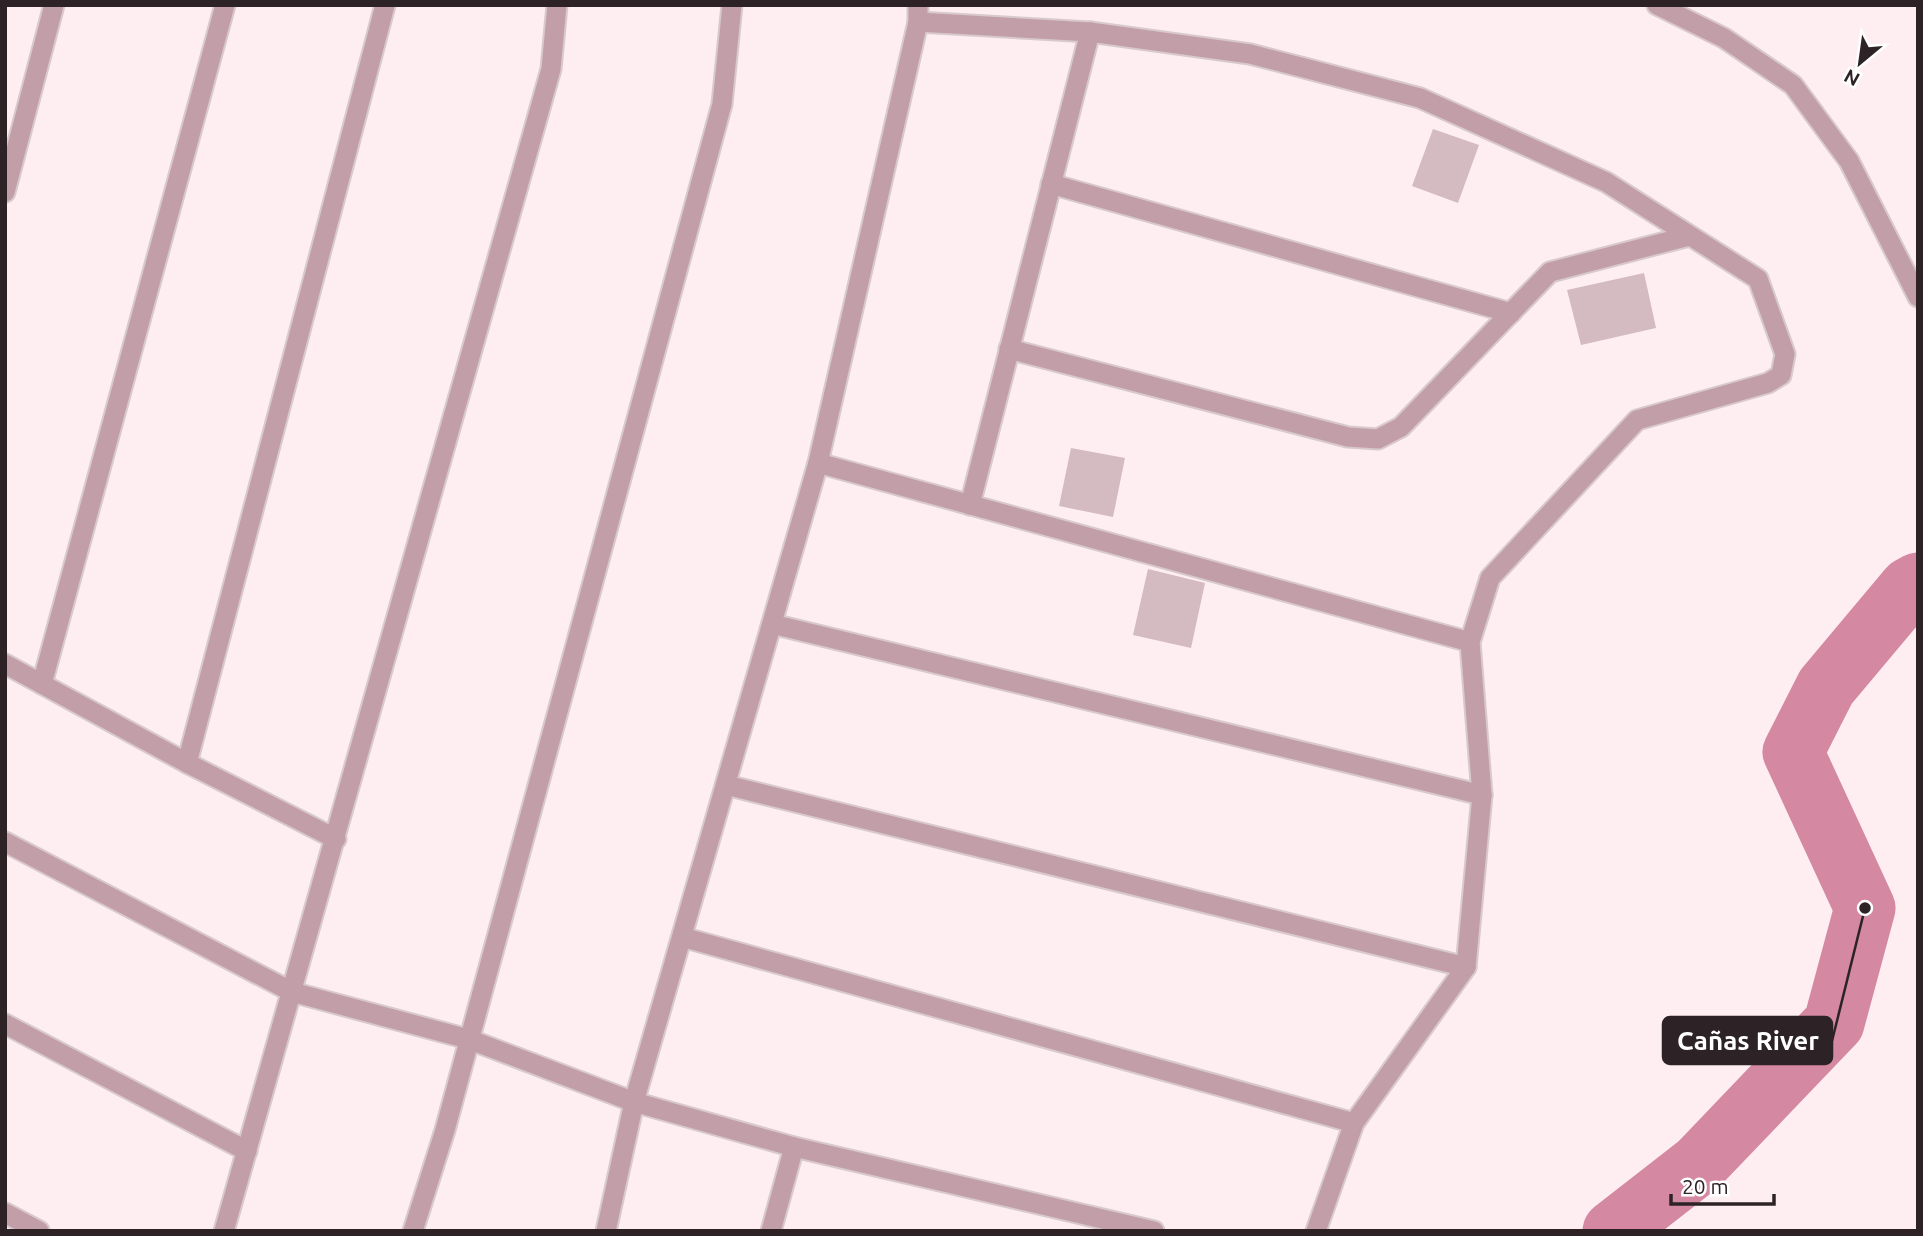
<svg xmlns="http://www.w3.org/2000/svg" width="1923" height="1236" viewBox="0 0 1923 1236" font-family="Ubuntu,sans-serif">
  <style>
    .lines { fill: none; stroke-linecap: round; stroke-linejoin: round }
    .river { stroke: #d488a1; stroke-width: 61 }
    .building { fill: #d4bac1 }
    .minor-casing { stroke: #d8c9cd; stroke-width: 23 }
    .tertiary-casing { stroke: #d8c9cd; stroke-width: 23 }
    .minor { stroke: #c29ea9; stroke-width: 19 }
    .tertiary { stroke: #c29ea9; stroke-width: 19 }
    .leader { fill: none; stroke: #2d2326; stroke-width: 2.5 }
    .callout-dot { fill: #2d2326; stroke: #fff; stroke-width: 2.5 }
    .callout { fill: #2d2326; stroke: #2d2326; stroke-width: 2.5 }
    .callout-label { font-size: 26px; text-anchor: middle; font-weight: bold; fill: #fff }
  </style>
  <rect width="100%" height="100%" fill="#feeef2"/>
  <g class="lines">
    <polyline class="river" points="1613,1231 1699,1164 1834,1023 1865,908 1793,752 1826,687 1909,588 1918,583"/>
  </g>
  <g class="building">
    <polygon points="1433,129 1479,145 1458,203 1412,186"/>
    <polygon points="1644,273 1656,328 1581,345 1567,290"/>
    <polygon points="1071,448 1125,458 1113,517 1059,506"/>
    <polygon points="1148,569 1205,583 1191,648 1133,635"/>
  </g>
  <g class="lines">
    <defs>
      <g id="minor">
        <polyline points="918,22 1090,32 1250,54 1420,98 1606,182 1758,279 1785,354 1781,375 1768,383 1637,420 1490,578 1470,642 1482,795 1466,967 1354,1123 1316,1231"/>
        <polyline points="1051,184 1511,313"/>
        <polyline points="5,192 54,5"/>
        <polyline points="1009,349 1348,437 1378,439 1401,427 1550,272 1689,236"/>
        <polyline points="818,463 1470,642"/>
        <polyline points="970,505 1090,32"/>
        <polyline points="772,624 1482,795"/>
        <polyline points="5,664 187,763 336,839"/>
        <polyline points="42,684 225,5"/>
        <polyline points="187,763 385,5"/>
        <polyline points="726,785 1466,967"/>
        <polyline points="5,842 292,992 468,1039 634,1102 794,1147 1154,1231"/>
        <polyline points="682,937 1354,1123"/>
        <polyline points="5,1024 247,1151"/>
        <polyline points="5,1213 39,1231"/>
        <polyline points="224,1231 551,69 557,5"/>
        <polyline points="606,1231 634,1102 818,463 918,22 918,5"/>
        <polyline points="771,1231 794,1147"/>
      </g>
      <g id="tertiary">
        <polyline points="1657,5 1724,38 1793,85 1849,161 1918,297"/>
        <polyline points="413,1231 445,1130 722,104 732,5"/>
      </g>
    </defs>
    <use href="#minor" class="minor-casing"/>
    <use href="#tertiary" class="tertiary-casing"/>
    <use href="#minor" class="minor"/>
    <use href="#tertiary" class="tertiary"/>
  </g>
  <path class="leader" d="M1865 908L1832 1041"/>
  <circle class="callout-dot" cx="1865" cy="908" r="7"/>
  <rect class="callout" x="1663" y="1017" width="169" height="47" rx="7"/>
  <g class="callout-label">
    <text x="1748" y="1050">Cañas River</text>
  </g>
  <rect width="1923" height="1236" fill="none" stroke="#2d2326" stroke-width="14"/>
  <g transform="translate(1860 63) rotate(209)" stroke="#ffffff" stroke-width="5" paint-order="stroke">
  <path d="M0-5L12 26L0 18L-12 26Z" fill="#2d2326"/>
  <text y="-10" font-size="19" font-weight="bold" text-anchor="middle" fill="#2d2326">N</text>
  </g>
  <path d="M1671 1194v10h103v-10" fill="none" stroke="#2d2326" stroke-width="3.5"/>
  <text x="1682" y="1194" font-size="21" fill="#2d2326" stroke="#ffffff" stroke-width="5" paint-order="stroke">20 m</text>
</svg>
